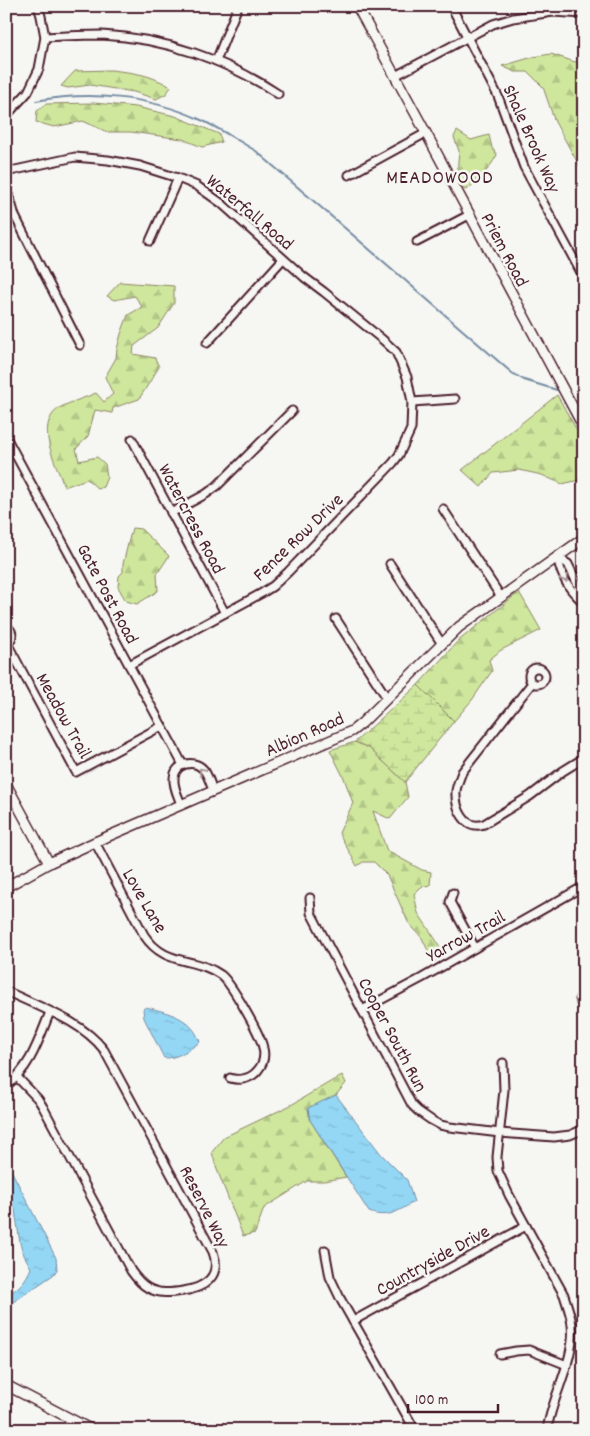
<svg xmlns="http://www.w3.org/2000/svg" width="590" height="1436" viewBox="0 0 590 1436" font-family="Dekko,sans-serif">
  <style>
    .forest { fill: url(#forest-firs); stroke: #8c8364 }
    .wetland { fill: url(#wetland-marsh); stroke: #8c8364 }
    .water { fill: url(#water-ripples); stroke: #768da4 }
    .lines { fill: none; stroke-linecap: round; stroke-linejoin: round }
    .stream { stroke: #768da4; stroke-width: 2 }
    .minor-casing { stroke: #4a1f2b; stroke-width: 11 }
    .tertiary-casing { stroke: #4a1f2b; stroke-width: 12 }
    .minor { stroke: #f6f6f2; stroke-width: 7 }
    .tertiary { stroke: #f6f6f2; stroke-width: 9 }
    .oneway { stroke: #a99598 }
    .labels { text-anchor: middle; stroke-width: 5; stroke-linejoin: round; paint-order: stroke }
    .street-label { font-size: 19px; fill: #4a1f2b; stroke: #f6f6f2 }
    .neighbourhood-label { font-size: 20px; letter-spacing: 1px; fill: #4a1f2b; stroke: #f6f6f2 }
  </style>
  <defs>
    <pattern id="forest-firs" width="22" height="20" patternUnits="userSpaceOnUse" patternTransform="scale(1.25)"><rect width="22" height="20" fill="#cee79d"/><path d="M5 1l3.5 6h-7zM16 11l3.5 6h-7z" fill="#b2c687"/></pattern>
    <pattern id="wetland-marsh" width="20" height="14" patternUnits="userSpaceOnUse" patternTransform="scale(1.25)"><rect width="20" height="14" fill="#cee79d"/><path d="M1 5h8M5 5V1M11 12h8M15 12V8" fill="none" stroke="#b2c687"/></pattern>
    <pattern id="water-ripples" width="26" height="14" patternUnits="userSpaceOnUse" patternTransform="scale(1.25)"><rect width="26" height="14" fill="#93d7f5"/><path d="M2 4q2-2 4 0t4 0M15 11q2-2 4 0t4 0" fill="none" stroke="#80b8d2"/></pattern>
  </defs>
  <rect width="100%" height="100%" fill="#f6f6f2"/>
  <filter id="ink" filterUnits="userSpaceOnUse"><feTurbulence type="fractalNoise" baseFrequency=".02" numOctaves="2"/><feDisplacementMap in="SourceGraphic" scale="10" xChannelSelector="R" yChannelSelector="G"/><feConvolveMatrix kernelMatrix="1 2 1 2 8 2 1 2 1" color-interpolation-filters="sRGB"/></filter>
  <g filter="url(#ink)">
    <g class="forest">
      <polygon points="551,54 575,62 584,60 584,177 579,165 555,122 543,87 528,72 515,72 502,66 533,57"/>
      <path d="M 111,70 C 136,73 149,74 171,87 L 166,94 L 156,99 L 134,92 L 90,85 L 68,88 L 61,86 L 75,71 Z"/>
      <polygon points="94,103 136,107 175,116 219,134 222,142 202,147 182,139 131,132 107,132 83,121 54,127 36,122 37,111 46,104"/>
      <path d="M 457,131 L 471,140 L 489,135 L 492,148 L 497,155 C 489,169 479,181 466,190 L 458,186 L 457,172 L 459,151 L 454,137 Z"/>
      <path d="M 120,282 L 174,286 L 174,303 L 158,328 L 134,346 L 133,354 L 155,358 L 159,367 L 139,399 L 113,408 L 112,413 L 95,410 L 88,436 L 76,449 L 79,461 L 97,457 L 105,464 L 107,477 L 103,487 L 98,489 L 87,479 L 64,487 C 57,463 31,422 63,406 C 73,401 85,398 96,393 L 104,402 L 113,394 L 105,377 L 116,358 L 117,349 L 121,334 L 128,315 L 142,307 L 135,296 L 114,300 L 107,296 Z"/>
      <polygon points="557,395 584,443 584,479 562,484 542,475 519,470 493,473 481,487 462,470"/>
      <polygon points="132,528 141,529 169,556 157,574 158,591 137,604 126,601 118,587 119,576 123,572 123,564"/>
      <polygon points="519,592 541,630 501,650 489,660 492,671 472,700 454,721 418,685 457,642"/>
      <polygon points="355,742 369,748 405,782 408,797 390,819 373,811 387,851 422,870 431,872 430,885 421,887 414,894 418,913 436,940 443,954 440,958 433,961 422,938 408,922 387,875 374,862 363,862 357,866 339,833 353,803 344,778 330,750"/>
      <polygon points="342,1075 346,1083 336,1095 308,1109 310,1120 346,1177 324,1181 307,1181 264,1208 255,1233 243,1236 216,1167 212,1152 224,1137 291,1105"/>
    </g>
    <polygon class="wetland" points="418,685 454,721 405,782 369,748 355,742"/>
    <g class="water">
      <path d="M 146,1007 C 169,1013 191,1017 200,1042 C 190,1049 177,1059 164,1058 L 144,1018 L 143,1009 Z"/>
      <path d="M 336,1095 L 381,1154 L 407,1180 L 414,1202 C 398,1211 388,1219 369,1212 L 310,1120 L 308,1108 Z"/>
      <path d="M 6,1164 L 9,1166 L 56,1258 L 57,1270 L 53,1275 L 6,1307 L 6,1295 C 19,1289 26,1280 31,1268 L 24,1255 L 20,1243 L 15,1210 L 6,1187 Z"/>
    </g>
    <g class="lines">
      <path class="stream" d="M 36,101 C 89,91 149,96 199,119 C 219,128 237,140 256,151 L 512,373 L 524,380 L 557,390"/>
      <defs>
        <g id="minor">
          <polyline points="451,6 498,96 524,167 584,278"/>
          <path d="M 45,37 C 64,36 83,35 102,35 C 164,38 227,60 278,94"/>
          <polyline points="216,61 238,6"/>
          <polyline points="395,76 493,24 513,18 553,12 584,14"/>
          <polyline points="6,116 28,92 39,69 45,37 41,16 38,6"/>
          <polyline points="6,172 75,157 108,160 140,166 178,178 197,186 221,203 304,277 324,292 383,340 396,352 407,377 412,402 411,429 399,455 393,463 288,572 273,586 262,593 129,665"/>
          <polyline points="349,175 426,133"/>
          <polyline points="6,184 15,216 80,345"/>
          <polyline points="150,241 178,178"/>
          <polyline points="417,242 469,215"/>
          <polyline points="207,343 283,259"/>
          <polyline points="412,402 455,399"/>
          <polyline points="6,437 183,765"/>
          <polyline points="132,439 225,613"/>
          <polyline points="443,509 501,597"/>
          <polyline points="171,513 206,494 217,486 292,411"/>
          <path d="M 557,557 C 560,568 563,579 570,588 C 574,594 580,598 584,604"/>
          <polyline points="557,557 568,564 578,585 579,597"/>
          <polyline points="390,564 442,644"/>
          <polyline points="336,619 387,698"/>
          <path d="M 6,627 C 14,631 14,639 6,644"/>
          <polyline points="7,643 76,772 162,726"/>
          <circle cx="537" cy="676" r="8"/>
          <path d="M 532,683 L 462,772 C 460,778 457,784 456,791 C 455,807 464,831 484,824 L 530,796 L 563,771 L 584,758"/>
          <path d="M 181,804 C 178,796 173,787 174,778 C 175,763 194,759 203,769 C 208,774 210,784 213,790"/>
          <path d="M 95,842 L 144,935 C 165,967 194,956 221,975 C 231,983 261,1035 263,1048 C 265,1056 263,1064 258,1070 C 251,1079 240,1081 230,1078"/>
          <polyline points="453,893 450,902 475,948"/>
          <polyline points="310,898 311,913 412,1105 418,1111 431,1120 440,1125 450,1127 500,1133 554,1137 570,1135 584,1129"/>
          <path d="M 6,991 C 39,1007 82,1021 104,1050 L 213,1252 C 222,1277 204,1288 183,1291 C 170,1293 159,1294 148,1288 C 141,1284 136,1278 131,1271 L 43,1107 L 38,1099 L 17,1077"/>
          <polyline points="584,991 580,998 581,1003 584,1005"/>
          <polyline points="362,1010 422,978 584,886"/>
          <path d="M 503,1063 L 504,1090 L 497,1157 L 498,1171 L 509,1195 L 564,1295 C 567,1305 571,1315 572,1325 C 576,1358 552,1396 547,1430"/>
          <path d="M 6,1086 C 31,1068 39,1039 50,1012"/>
          <polyline points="325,1250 330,1277 341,1300 415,1430"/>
          <polyline points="353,1321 526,1226"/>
          <polyline points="500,1354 516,1351 529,1350 567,1365"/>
        </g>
        <g id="tertiary">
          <polyline points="357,6 426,133 584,428"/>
          <polyline points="6,784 49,863"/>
          <polyline points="6,887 49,863 95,842 352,731 362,723 459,627 584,538"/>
          <polyline points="6,1385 92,1430"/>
        </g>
      </defs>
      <use href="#minor" class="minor-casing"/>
      <use href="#tertiary" class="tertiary-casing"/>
      <use href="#minor" class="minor"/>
      <use href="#tertiary" class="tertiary"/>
    </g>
    <defs><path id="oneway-chevron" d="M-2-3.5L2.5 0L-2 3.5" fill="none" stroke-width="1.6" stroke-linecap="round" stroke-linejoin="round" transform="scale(1.25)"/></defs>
    <g class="oneway">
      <use href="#oneway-chevron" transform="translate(565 579) rotate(62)"/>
      <use href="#oneway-chevron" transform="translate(202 771) rotate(-131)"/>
    </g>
  </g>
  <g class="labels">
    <g class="street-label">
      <text transform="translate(533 138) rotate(66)" y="7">Shale Brook Way</text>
      <text transform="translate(251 211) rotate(40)" y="7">Waterfall Road</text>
      <text transform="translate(506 249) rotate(62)" y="7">Priem Road</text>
      <text transform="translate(193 518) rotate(62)" y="7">Watercress Road</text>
      <text transform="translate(297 536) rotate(-44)" y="7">Fence Row Drive</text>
      <text transform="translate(109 593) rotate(62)" y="7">Gate Post Road</text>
      <text transform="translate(65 715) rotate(61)" y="7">Meadow Trail</text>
      <text transform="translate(304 733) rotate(-24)" y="7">Albion Road</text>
      <text transform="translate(146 900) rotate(60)" y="7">Love Lane</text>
      <text transform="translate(465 935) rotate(-29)" y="7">Yarrow Trail</text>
      <text transform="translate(394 1034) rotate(62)" y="7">Cooper South Run</text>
      <text transform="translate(206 1206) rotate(63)" y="7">Reserve Way</text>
      <text transform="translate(432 1259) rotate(-29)" y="7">Countryside Drive</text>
    </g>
    <g class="neighbourhood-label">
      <text x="440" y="183">MEADOWOOD</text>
    </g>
  </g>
  <rect width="590" height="1436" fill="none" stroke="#f6f6f2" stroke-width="25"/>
  <rect x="12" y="12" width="565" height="1411" fill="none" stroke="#4a1f2b" stroke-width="2" filter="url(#ink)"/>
  <path d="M408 1404v8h90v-8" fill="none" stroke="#4a1f2b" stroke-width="2.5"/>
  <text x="415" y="1404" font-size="15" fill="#4a1f2b" stroke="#f6f6f2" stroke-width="4" paint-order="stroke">100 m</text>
</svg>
